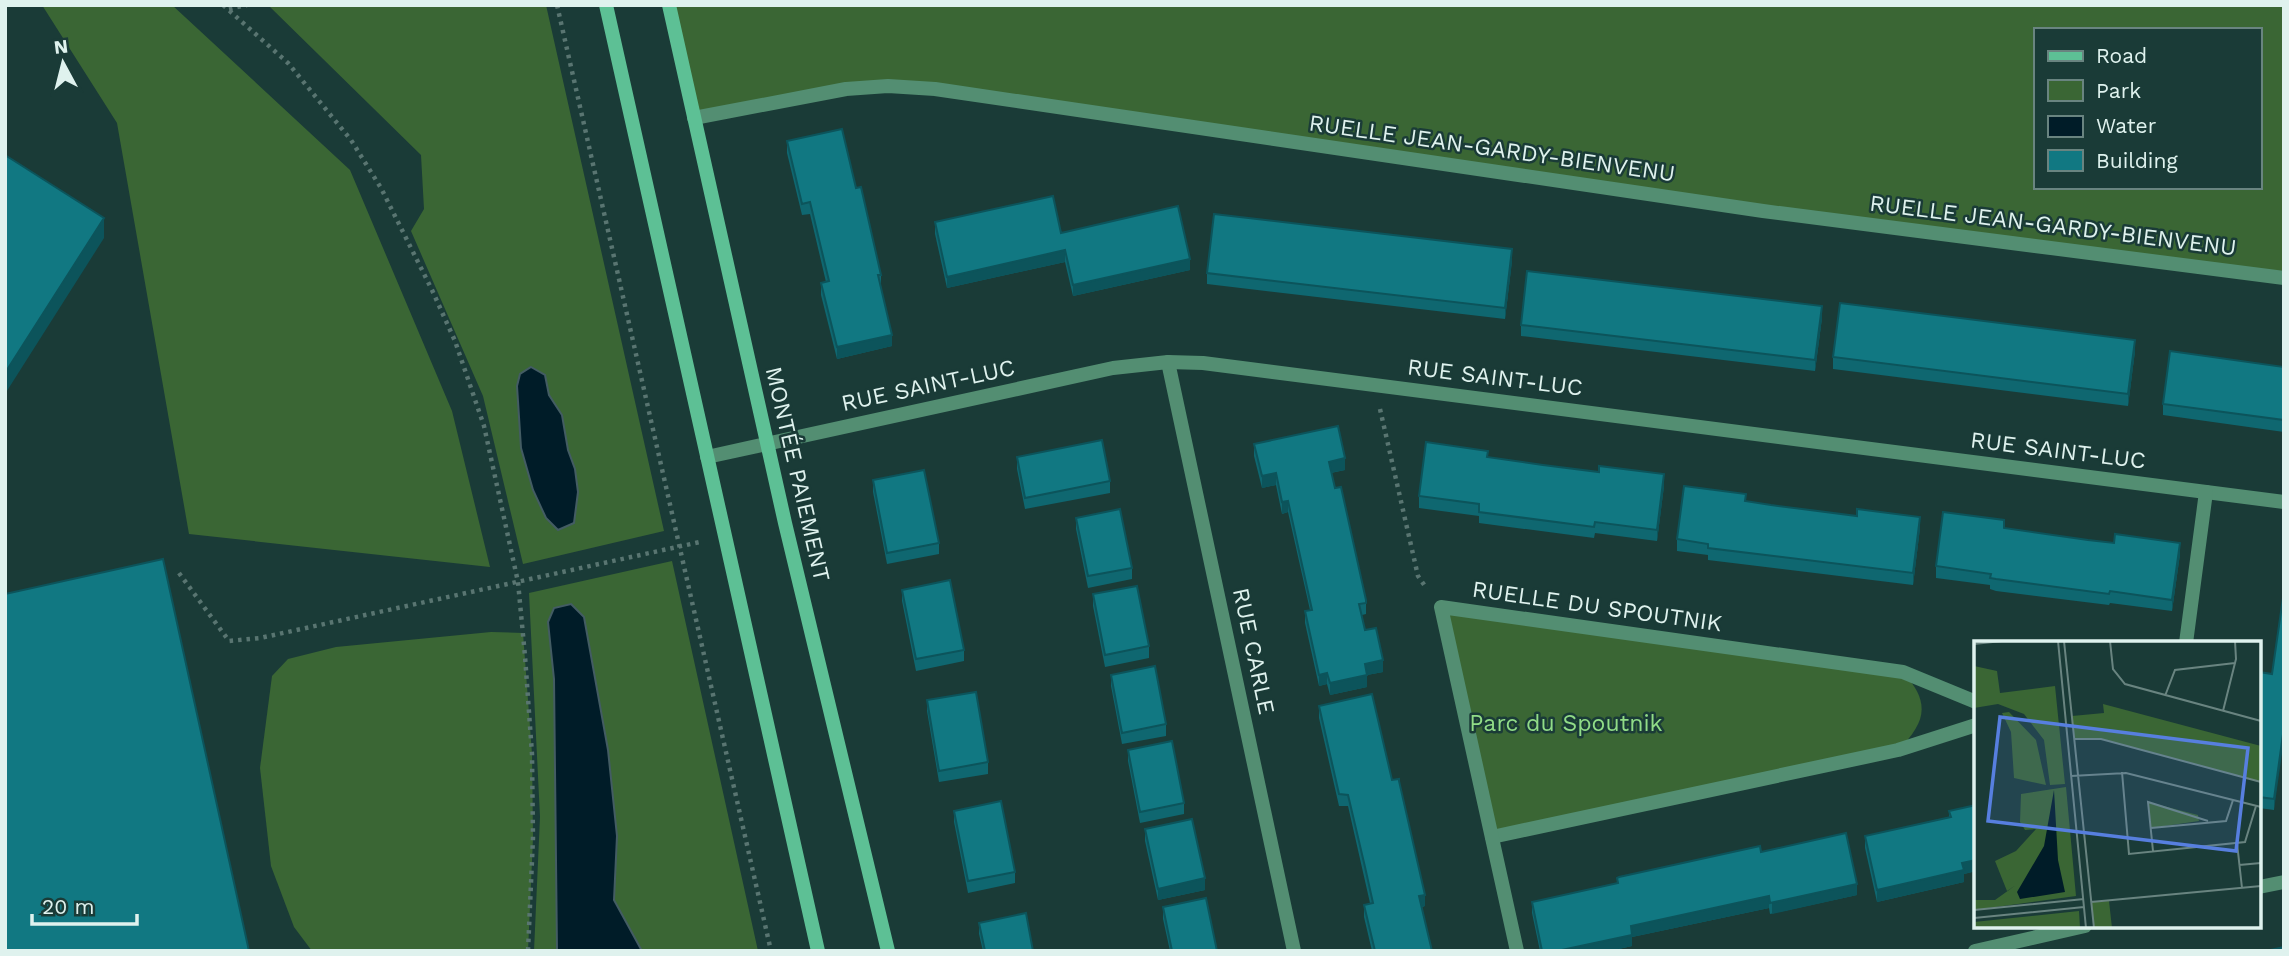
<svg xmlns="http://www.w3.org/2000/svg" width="2289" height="956" viewBox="0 0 2289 956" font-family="'Work Sans',sans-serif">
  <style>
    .green { fill: #3a6634; fill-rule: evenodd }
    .water { fill: #001c28; stroke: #435c63; stroke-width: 2 }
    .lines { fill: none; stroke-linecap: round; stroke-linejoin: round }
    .path { stroke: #597571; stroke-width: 4.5; stroke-dasharray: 3.5 5; stroke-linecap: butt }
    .street { stroke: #538e72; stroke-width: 14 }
    .secondary { stroke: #5dc095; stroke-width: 14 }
    .wall { fill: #0f6770 }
    .shaded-wall { fill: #0c545b }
    .building { fill: #117882; stroke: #0c545b; stroke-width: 2 }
    .labels { text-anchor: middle; stroke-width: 5; stroke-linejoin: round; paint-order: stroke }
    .street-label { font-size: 23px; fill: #dff2ee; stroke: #1a3b37 }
    .park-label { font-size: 23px; fill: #91dc87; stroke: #1a3b37 }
    .inset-road { fill: none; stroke: #698480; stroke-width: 2 }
    .view { fill: #577fdf; fill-opacity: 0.15; stroke: #577fdf; stroke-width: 3.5 }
    .inset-edge { fill: none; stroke: #dff2ee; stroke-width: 3.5 }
  </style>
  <rect width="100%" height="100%" fill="#1a3b37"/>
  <g class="green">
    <polygon points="42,5 172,5 350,170 452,411 490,567 189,534 117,123"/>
    <polygon points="268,5 546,5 664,531 523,564 483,396 411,231 424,209 421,155"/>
    <path d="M 669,5 L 2284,5 L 2284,278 L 888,86 L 694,118 ZM 2035,30 L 2259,30 L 2259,187 L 2035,187 Z"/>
    <polygon points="672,561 758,951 534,951 540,817 529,593"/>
    <path d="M 1441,607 L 1903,672 C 1931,703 1926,722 1898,750 L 1492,837 Z"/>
    <polygon points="491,632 523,633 532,754 533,838 528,951 312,951 294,927 271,866 260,768 272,676 288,659 336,647"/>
  </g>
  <g class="water">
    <polygon points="531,367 545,375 549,395 562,415 568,450 575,469 578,492 574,523 558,530 546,518 533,490 521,448 517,386 520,374"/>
    <polygon points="571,604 584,617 608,750 617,836 614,900 642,951 557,951 554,679 548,622 554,608"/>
  </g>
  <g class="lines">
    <g class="path">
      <polyline points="223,5 288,63 351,140 381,188 432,290 455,341 484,426 518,582 525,656 532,754 533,838 528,951"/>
      <polyline points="557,5 771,951"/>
      <polyline points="229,9 247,5"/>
      <polyline points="1380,409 1418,576 1427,589"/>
      <polyline points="179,573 229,641 260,638 700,542"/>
    </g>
    <g class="street">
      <polyline points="694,118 846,89 888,86 935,89 1763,211 2284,278"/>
      <polyline points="1168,362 1294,951"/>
      <polyline points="707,457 1113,368 1168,362 1203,363 2284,502"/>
      <polyline points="2186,643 2206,492"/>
      <polyline points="1492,837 1898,750 1976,725"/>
      <polyline points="2259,887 2284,882"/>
      <polyline points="1517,951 1441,607 1903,672 1976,702"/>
      <polyline points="1975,951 2085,926"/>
    </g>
    <g class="secondary">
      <polyline points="606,5 818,951"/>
      <polyline points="669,5 785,523 888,951"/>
    </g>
  </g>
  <g class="wall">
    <polygon points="787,141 856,188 881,275 881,286 880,286 892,346 837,359 821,295 821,283 826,282 810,214 802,215 787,153"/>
    <polygon points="935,222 1061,233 1190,270 1073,296 1065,262 947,288 935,234"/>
    <polygon points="1512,261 1505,319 1207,284 1207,273"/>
    <polygon points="1822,318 1815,371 1521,336 1521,325"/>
    <polygon points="2135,351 2128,406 1833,369 1833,357"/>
    <polygon points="2284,367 2284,432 2163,415 2163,404"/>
    <polygon points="1254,444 1345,470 1331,473 1366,600 1366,614 1362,615 1365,630 1383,672 1367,675 1367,687 1330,695 1327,684 1319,686 1305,623 1305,611 1310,610 1288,512 1282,514 1276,485 1262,488 1254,456"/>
    <polygon points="1017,457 1110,481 1110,493 1025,509 1017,469"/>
    <polygon points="1488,457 1664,486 1657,541 1595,533 1594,538 1479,523 1479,516 1419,508 1419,496"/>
    <polygon points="873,480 939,543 939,554 887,564 873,492"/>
    <polygon points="1746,502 1920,528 1913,585 1708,560 1708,555 1677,551 1677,539"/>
    <polygon points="1076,518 1132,568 1132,579 1088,588 1076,529"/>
    <polygon points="2004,528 2180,554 2172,611 2110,603 2109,605 1996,591 1990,589 1990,585 1936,578 1936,566"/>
    <polygon points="902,590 964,650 964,661 916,671 902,601"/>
    <polygon points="2284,591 2274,810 2259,808 2259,672 2272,674"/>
    <polygon points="1093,594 1149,646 1149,658 1105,667 1093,606"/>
    <polygon points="1111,675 1166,724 1166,736 1122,744 1111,686"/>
    <polygon points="927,700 988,762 988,774 939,782 927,711"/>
    <polygon points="1319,706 1392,780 1425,906 1422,907 1432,951 1372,951 1364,917 1364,905 1370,903 1348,806 1339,806 1319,718"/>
    <polygon points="1128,750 1184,803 1184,814 1140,823 1128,761"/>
    <polygon points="1976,805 1976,871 1964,874 1964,882 1877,902 1865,848 1865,836 1949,817 1949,811"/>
    <polygon points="954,811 1015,872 1015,883 968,893 954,822"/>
    <polygon points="1145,829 1205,890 1158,900 1145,841"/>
    <polygon points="1617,878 1857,895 1770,914 1769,908 1632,937 1632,946 1610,951 1540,951 1532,913 1532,902 1617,883"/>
    <polygon points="1163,907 1217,951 1170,951 1163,919"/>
    <polygon points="979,923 1033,951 983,951 979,934"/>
  </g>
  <g class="shaded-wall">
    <polygon points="104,218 104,238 5,394 5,373"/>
    <polygon points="1512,249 1512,261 1505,319 1505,308"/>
    <polygon points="1065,250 1065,262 947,288 947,277"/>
    <polygon points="1190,259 1190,270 1073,296 1073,285"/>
    <polygon points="1822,306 1822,318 1815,371 1815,360"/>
    <polygon points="892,335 892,346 837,359 837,347"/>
    <polygon points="2135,340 2135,351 2128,406 2128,394"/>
    <polygon points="1345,458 1345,470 1329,473 1329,462"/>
    <polygon points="1276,473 1276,485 1262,488 1262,476"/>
    <polygon points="1664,474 1664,486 1657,541 1657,530"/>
    <polygon points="1288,501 1288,512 1282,514 1282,502"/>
    <polygon points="1920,517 1920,528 1913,585 1913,573"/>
    <polygon points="2180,543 2180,554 2172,611 2172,600"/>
    <polygon points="1383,660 1383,672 1367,675 1367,687 1330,695 1330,683 1365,664"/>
    <polygon points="1327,673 1327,684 1319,686 1319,675"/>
    <polygon points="2284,727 2284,739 2274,810 2274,799"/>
    <polygon points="1976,860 1976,871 1964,874 1964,882 1877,902 1877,890 1962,863"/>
    <polygon points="1205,878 1205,890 1158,900 1158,889"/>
    <polygon points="1857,884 1857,895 1772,914 1772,903"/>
    <polygon points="1425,895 1425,906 1419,907 1419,896"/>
    <polygon points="1769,896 1769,908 1632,937 1632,946 1610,951 1557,951 1631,926"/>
  </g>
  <g class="building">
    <polygon points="842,129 856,188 861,187 881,275 878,275 892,335 837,347 821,283 829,281 810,202 802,204 787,141"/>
    <polygon points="5,155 104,218 5,373"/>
    <polygon points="1053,196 1061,233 1178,206 1190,259 1073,285 1065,250 947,277 935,222"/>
    <polygon points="1214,214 1512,249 1505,308 1207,273"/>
    <polygon points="1527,271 1822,306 1815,360 1521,325"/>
    <polygon points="1840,303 2135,340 2128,394 1833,357"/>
    <polygon points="2170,351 2284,367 2284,420 2163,404"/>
    <polygon points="1338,426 1345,458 1329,462 1335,488 1341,487 1366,600 1366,603 1359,604 1365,630 1376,628 1383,660 1365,664 1367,675 1330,683 1327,673 1319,675 1305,611 1312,610 1288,501 1282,502 1276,473 1262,476 1254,444"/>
    <polygon points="1102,440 1110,481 1025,498 1017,457"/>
    <polygon points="1426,442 1488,451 1487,457 1543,465 1599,472 1599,466 1664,474 1657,530 1595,522 1594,527 1479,512 1479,504 1419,496"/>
    <polygon points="924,470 939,543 887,553 873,480"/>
    <polygon points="1684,486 1746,494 1745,501 1771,505 1857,516 1857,509 1920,517 1913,573 1708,548 1708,544 1677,539"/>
    <polygon points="1120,509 1132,568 1088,576 1076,518"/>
    <polygon points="1943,512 2004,520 2004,528 2088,540 2114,543 2115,534 2180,543 2172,600 2110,591 2109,594 1996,579 1990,578 1991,574 1936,566"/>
    <polygon points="163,559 249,951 5,951 5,594"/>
    <polygon points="950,580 964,650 916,659 902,590"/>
    <polygon points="1137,586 1149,646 1105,655 1093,594"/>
    <polygon points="2284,591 2284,727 2274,799 2259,797 2259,672 2272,674"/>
    <polygon points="1155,666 1166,724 1122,733 1111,675"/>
    <polygon points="976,692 988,762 939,771 927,700"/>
    <polygon points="1372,694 1392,780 1399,779 1399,781 1425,895 1419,896 1432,951 1375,951 1364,905 1373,903 1365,867 1348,795 1339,794 1319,706"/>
    <polygon points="1172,741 1184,803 1140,812 1128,750"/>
    <polygon points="1001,801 1015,872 968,881 954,811"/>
    <polygon points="1976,805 1976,860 1962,863 1964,870 1877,890 1865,836 1951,817 1949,811"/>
    <polygon points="1192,819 1205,878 1158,889 1145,829"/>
    <polygon points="1846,833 1857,884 1770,903 1769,896 1631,926 1632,935 1557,951 1542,951 1532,902 1618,883 1617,878 1619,877 1760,846 1761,852"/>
    <polygon points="1206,898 1217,951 1172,951 1163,907"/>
    <polygon points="1026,913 1033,951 985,951 979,923"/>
    <polygon points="2284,947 2284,951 2266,951"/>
  </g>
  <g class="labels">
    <g class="street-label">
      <text transform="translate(1492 148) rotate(8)" y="8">RUELLE JEAN-GARDY-BIENVENU</text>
      <text transform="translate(2053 225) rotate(7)" y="8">RUELLE JEAN-GARDY-BIENVENU</text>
      <text transform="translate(1495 377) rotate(7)" y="8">RUE SAINT-LUC</text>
      <text transform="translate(928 385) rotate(-12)" y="8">RUE SAINT-LUC</text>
      <text transform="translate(2058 450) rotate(7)" y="8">RUE SAINT-LUC</text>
      <text transform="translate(798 474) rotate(77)" y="8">MONTÉE PAIEMENT</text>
      <text transform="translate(1597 606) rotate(8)" y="8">RUELLE DU SPOUTNIK</text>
      <text transform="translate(1254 651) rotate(78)" y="8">RUE CARLE</text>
    </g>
    <g class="park-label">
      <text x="1566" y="731">Parc du Spoutnik</text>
    </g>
  </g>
  <g transform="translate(1974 641)">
    <rect width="287" height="287" fill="#1a3b37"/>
    <path d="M 0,25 L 23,30 L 26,52 L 81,45 L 91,143 L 76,144 L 70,99 L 50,73 L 24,63 L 0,67 ZM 129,63 L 287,105 L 287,141 L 127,98 L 100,98 L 98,75 L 130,72 ZM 35,71 L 62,99 L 72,144 L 40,137 L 37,91 L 28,72 ZM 92,146 L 102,255 L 0,269 L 0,259 L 21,259 L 42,244 L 33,250 L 21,220 L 42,210 L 62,188 L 51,189 L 46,181 L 47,153 ZM 174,161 L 224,174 L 225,180 L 177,187 ZM 135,260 L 138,287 L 120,287 L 117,261 ZM 105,270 L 106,287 L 0,287 L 0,281 Z" fill="#3a6634"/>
    <path d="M 80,149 L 84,219 L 91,251 L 46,258 L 43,251 L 70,205 Z" fill="#001c28"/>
    <path class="inset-road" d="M 84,0 L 112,287M 90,0 L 120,287M 136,0 L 139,28 L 151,43 L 287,80M 0,3 L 28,0M 191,55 L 201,29 L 261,22M 249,70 L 262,18 L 261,0M 100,98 L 127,98 L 287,141M 148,131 L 155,213 L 271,201 L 282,165M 97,135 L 152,132 L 287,166M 177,187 L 252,180 L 259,159M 263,202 L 268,247M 179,210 L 174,161 L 234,180M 265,224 L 287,222M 117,261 L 287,245M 0,269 L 110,258M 0,277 L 110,266"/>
    <path class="view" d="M 26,76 L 274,107 L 262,210 L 14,180 Z"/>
    <rect width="287" height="287" class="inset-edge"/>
  </g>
  <rect width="2289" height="956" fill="none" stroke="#dff2ee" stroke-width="14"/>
  <rect x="2034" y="28" width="228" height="161" fill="#1a3b37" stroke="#698480" stroke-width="2"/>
  <rect x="2048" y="51" width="35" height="10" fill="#5dc095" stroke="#698480" stroke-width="2"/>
  <text x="2096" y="63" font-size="21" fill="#dff2ee">Road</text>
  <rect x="2048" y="80" width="35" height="21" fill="#3a6634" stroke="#698480" stroke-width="2"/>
  <text x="2096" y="98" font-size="21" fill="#dff2ee">Park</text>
  <rect x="2048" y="116" width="35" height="21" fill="#001c28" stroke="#698480" stroke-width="2"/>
  <text x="2096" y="133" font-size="21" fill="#dff2ee">Water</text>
  <rect x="2048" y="150" width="35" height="21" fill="#117882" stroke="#698480" stroke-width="2"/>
  <text x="2096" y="168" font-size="21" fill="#dff2ee">Building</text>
  <g transform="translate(63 63) rotate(353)" stroke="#1a3b37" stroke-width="5" paint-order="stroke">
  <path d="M0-5L12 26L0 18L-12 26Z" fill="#dff2ee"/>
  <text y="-10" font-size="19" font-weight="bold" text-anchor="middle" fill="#dff2ee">N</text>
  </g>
  <path d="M32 914v10h105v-10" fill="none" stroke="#dff2ee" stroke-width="3.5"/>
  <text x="42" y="914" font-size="21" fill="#dff2ee" stroke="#1a3b37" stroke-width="5" paint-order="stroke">20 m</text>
</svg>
